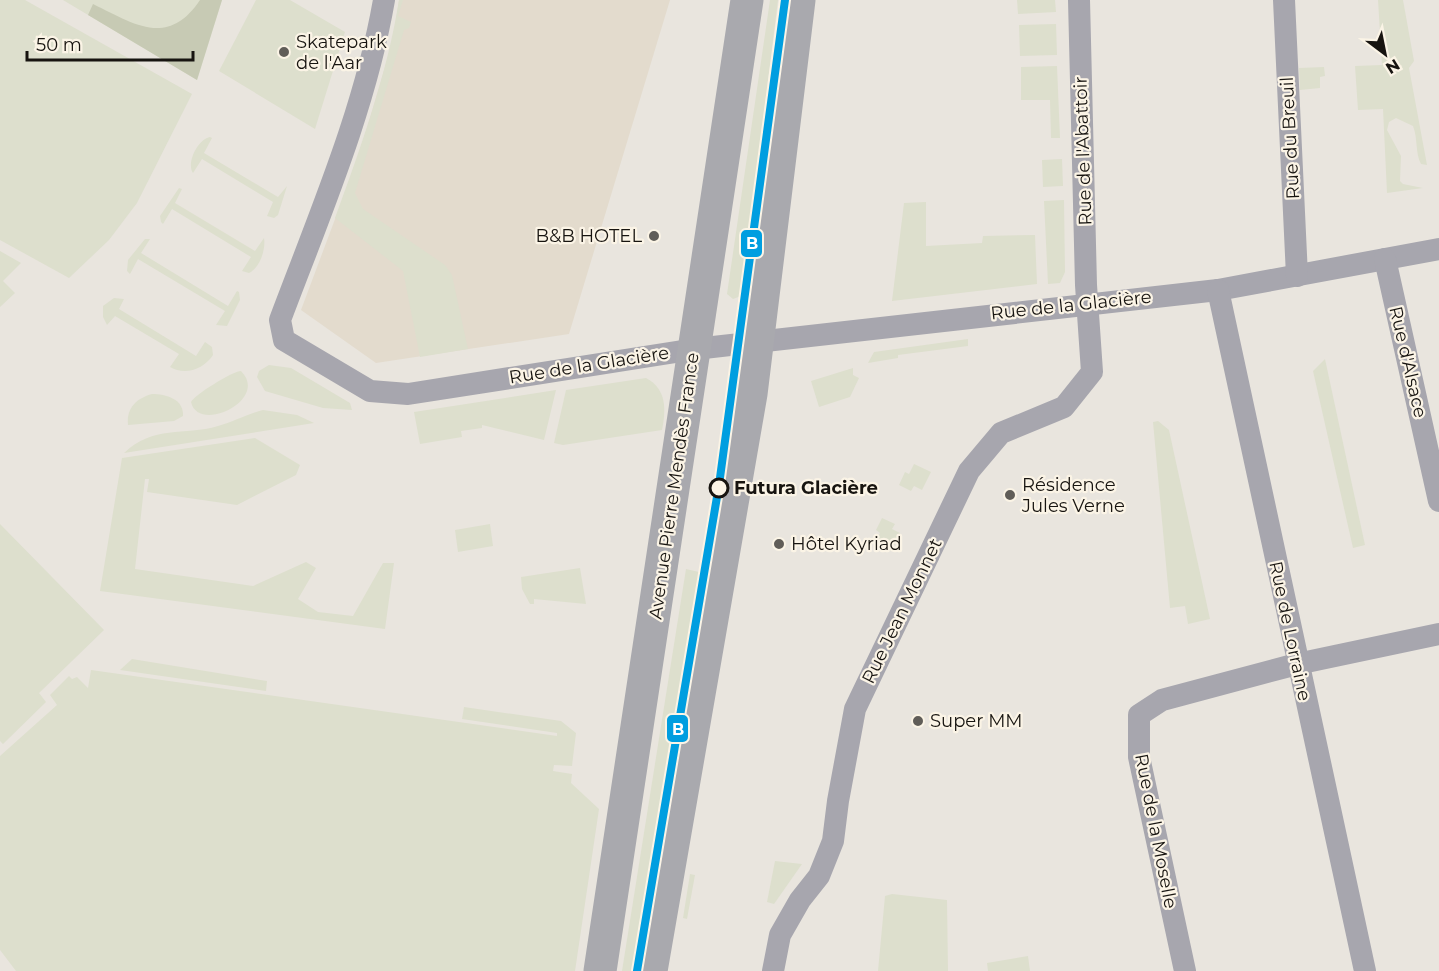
<svg xmlns="http://www.w3.org/2000/svg" width="1439" height="971" viewBox="0 0 1439 971" font-family="Montserrat,sans-serif">
  <style>
    .built { fill: #e3dbcd }
    .green { fill: #dddfcd }
    .forest { fill: #c7cab4 }
    .lines { fill: none; stroke-linecap: round; stroke-linejoin: round }
    .minor { stroke: #a7a6ae; stroke-width: 22 }
    .primary { stroke: #a9a9ae; stroke-width: 33 }
    .tram-1-casing { stroke: #fbf4e6; stroke-width: 12 }
    .tram-1 { stroke: #009ee0; stroke-width: 8 }
    .poi-dot { fill: #605d58; stroke: #fbf4e6; stroke-width: 2 }
    .stop-dot { fill: #fbf4e6; stroke: #171410; stroke-width: 3 }
    .labels { text-anchor: middle; stroke-width: 4.5; stroke-linejoin: round; paint-order: stroke }
    .poi-label { font-size: 18px; fill: #171410; stroke: #fbf4e6; text-anchor: start }
    .street-label { font-size: 18px; fill: #171410; stroke: #fbf4e6 }
    .stop-label { font-size: 18px; font-weight: bold; fill: #171410; stroke: #fbf4e6; text-anchor: start }
    .line-badge { stroke: #fbf4e6; stroke-width: 2 }
    .badge-label { font-size: 16px; text-anchor: middle; font-weight: bold; fill: #fff }
  </style>
  <rect width="100%" height="100%" fill="#e9e5de"/>
  <polygon class="built" points="399,0 670,0 569,334 376,363 301,310 359,155 393,40"/>
  <g class="green">
    <polygon points="0,0 25,0 192,94 137,203 109,240 69,278 0,240"/>
    <polygon points="63,0 222,0 197,80"/>
    <polygon points="256,0 290,0 345,32 315,129 219,71"/>
    <path d="M 399,0 L 403,0 L 398,16 L 411,22 L 409,28 L 404,30 L 355,193 L 363,209 L 445,265 L 452,275 L 468,349 L 420,357 L 403,271 L 335,218 C 361,147 387,75 399,0 Z"/>
    <polygon points="770,0 778,0 741,296 733,299 727,294"/>
    <polygon points="1017,0 1055,0 1056,12 1018,14"/>
    <path d="M 1378,0 L 1403,0 L 1414,61 L 1409,68 L 1427,165 L 1421,164 C 1415,153 1418,138 1413,126 L 1396,118 L 1389,122 L 1387,130 L 1401,156 L 1400,181 L 1403,184 L 1423,188 L 1387,193 L 1383,109 L 1358,110 L 1355,66 L 1382,65 Z"/>
    <polygon points="1056,24 1057,55 1020,56 1019,25"/>
    <polygon points="1057,66 1060,138 1051,138 1050,100 1021,100 1021,67"/>
    <polygon points="1324,67 1325,76 1320,77 1320,88 1300,90 1299,68"/>
    <path d="M 210,137 L 212,138 L 204,153 L 278,197 L 287,186 L 278,215 L 274,218 L 267,216 L 273,202 L 202,159 L 193,173 C 186,163 198,139 210,137 Z"/>
    <polygon points="1062,159 1063,186 1043,187 1042,160"/>
    <path d="M 179,188 L 182,189 L 175,203 L 255,251 L 264,238 C 266,249 260,268 249,273 L 242,271 L 251,257 L 172,209 L 163,224 L 161,222 L 160,216 Z"/>
    <polygon points="1064,200 1065,272 1060,283 1048,284 1044,201"/>
    <polygon points="926,202 926,246 982,243 983,236 1035,235 1037,284 892,301 904,203"/>
    <polygon points="145,239 150,239 141,253 228,306 237,291 239,292 240,300 227,326 216,325 225,311 138,259 130,274 127,271 128,260"/>
    <polygon points="0,251 21,263 3,281 15,293 0,307"/>
    <path d="M 114,298 L 124,299 L 119,309 L 196,356 L 205,342 L 212,347 L 213,355 C 204,369 185,376 170,367 L 179,354 L 115,316 L 107,325 L 103,317 L 103,306 Z"/>
    <polygon points="968,339 968,346 898,355 898,358 868,363 874,352"/>
    <polygon points="1325,359 1365,545 1353,548 1313,371"/>
    <polygon points="269,365 291,368 350,403 352,410 323,408 265,391 257,377 259,371"/>
    <polygon points="853,368 853,375 859,378 850,397 819,407 811,381"/>
    <path d="M 241,371 C 270,400 198,434 191,402 C 194,395 233,371 241,371 Z"/>
    <path d="M 646,378 C 667,389 666,410 662,430 L 563,445 L 554,443 L 566,390 Z"/>
    <polygon points="556,390 544,440 482,425 482,428 461,431 462,437 420,444 414,412"/>
    <path d="M 152,394 C 166,394 184,399 183,416 L 174,421 L 128,425 C 126,408 137,398 152,394 Z"/>
    <path d="M 263,410 L 297,415 L 314,423 L 124,453 C 153,425 184,436 218,426 C 233,422 247,414 263,410 Z"/>
    <polygon points="1158,421 1169,430 1210,619 1188,624 1185,606 1170,608 1153,422"/>
    <polygon points="255,438 300,465 296,475 237,505 147,492 149,479 145,479 135,569 253,586 306,562 316,568 298,599 318,612 353,616 383,563 394,563 385,629 100,591 122,458"/>
    <polygon points="914,464 931,472 922,490 914,486 911,491 899,485 905,472 909,474"/>
    <polygon points="882,518 895,524 892,529 900,533 891,551 875,542 880,533 876,530"/>
    <polygon points="0,524 104,630 39,693 46,702 3,744 0,741"/>
    <polygon points="490,524 493,546 458,552 455,530"/>
    <polygon points="580,568 586,604 534,599 534,604 530,604 522,589 521,577"/>
    <polygon points="686,569 699,572 633,971 622,971"/>
    <polygon points="132,659 267,681 266,691 120,670"/>
    <polygon points="91,670 557,736 557,733 462,719 464,707 561,721 576,733 572,766 554,765 553,771 572,774 571,783 599,809 575,971 16,971 0,950 0,756 57,705 50,695 69,676 72,679 77,677 88,688"/>
    <polygon points="775,861 802,864 774,904 767,902"/>
    <polygon points="690,874 695,875 687,919 683,918"/>
    <polygon points="892,894 947,900 948,971 878,971 885,896"/>
    <polygon points="1028,956 1030,971 988,971 987,963"/>
  </g>
  <path class="forest" d="M 200,0 L 222,0 L 197,80 L 88,15 L 93,4 C 134,24 168,48 200,0 Z"/>
  <g class="lines">
    <g class="minor">
      <path d="M 384,0 C 365,110 319,216 280,320 L 284,340 L 370,391 L 408,394 L 695,349 L 1218,290 L 1439,249"/>
      <polyline points="1284,0 1297,276"/>
      <polyline points="1385,259 1439,501"/>
      <polyline points="1218,290 1365,971"/>
      <polyline points="773,971 780,935 800,900 819,876 833,841 838,801 855,709 969,471 1001,433 1064,407 1092,372 1086,285 1079,0"/>
      <polyline points="1185,971 1139,757 1139,715 1162,700 1297,664 1439,634"/>
    </g>
    <g class="primary">
      <polyline points="600,971 747,0"/>
      <polyline points="651,971 751,394 799,0"/>
    </g>
    <defs>
      <polyline id="tram-1" points="637,971 719,485 785,0"/>
    </defs>
    <use href="#tram-1" class="tram-1-casing"/>
    <use href="#tram-1" class="tram-1"/>
  </g>
  <g class="poi-dot">
    <circle cx="284" cy="52" r="6"/>
    <circle cx="654" cy="236" r="6"/>
    <circle cx="1010" cy="495" r="6"/>
    <circle cx="779" cy="544" r="6"/>
    <circle cx="918" cy="721" r="6"/>
  </g>
  <circle class="stop-dot" cx="719" cy="488" r="9"/>
  <g class="labels">
    <g class="poi-label">
      <text x="296" y="48">Skatepark<tspan x="296" dy="21">de l'Aar</tspan></text>
      <text x="642" y="242" text-anchor="end">B&amp;B HOTEL</text>
      <text x="1022" y="491">Résidence<tspan x="1022" dy="21">Jules Verne</tspan></text>
      <text x="791" y="550">Hôtel Kyriad</text>
      <text x="930" y="727">Super MM</text>
    </g>
    <g class="street-label">
      <text transform="translate(1290 138) rotate(-93)" y="6">Rue du Breuil</text>
      <text transform="translate(1083 151) rotate(-92)" y="6">Rue de l'Abattoir</text>
      <text transform="translate(1071 305) rotate(-6)" y="6">Rue de la Glacière</text>
      <text transform="translate(1408 362) rotate(77)" y="6">Rue d'Alsace</text>
      <text transform="translate(589 365) rotate(-9)" y="6">Rue de la Glacière</text>
      <text transform="translate(674 486) rotate(-82)" y="6">Avenue Pierre Mendès France</text>
      <text transform="translate(902 611) rotate(-64)" y="6">Rue Jean Monnet</text>
      <text transform="translate(1290 631) rotate(78)" y="6">Rue de Lorraine</text>
      <text transform="translate(1156 831) rotate(79)" y="6">Rue de la Moselle</text>
    </g>
    <g class="stop-label">
      <text x="734" y="494">Futura Glacière</text>
    </g>
  </g>
  <g class="line-badge">
    <rect x="740" y="229" width="23" height="29" rx="6" fill="#009ee0"/>
    <rect x="666" y="714" width="23" height="29" rx="6" fill="#009ee0"/>
  </g>
  <g class="badge-label">
    <text x="752" y="249">B</text>
    <text x="678" y="735">B</text>
  </g>
  <g transform="translate(1385 54) rotate(148)" stroke="#fbf4e6" stroke-width="4.5" paint-order="stroke">
  <path d="M0-4.5L10 22L0 15L-10 22Z" fill="#171410"/>
  <text y="-9" font-size="16" font-weight="bold" text-anchor="middle" fill="#171410">N</text>
  </g>
  <path d="M27 51v9h166v-9" fill="none" stroke="#171410" stroke-width="3"/>
  <text x="36" y="51" font-size="18" fill="#171410" stroke="#fbf4e6" stroke-width="4.5" paint-order="stroke">50 m</text>
</svg>
